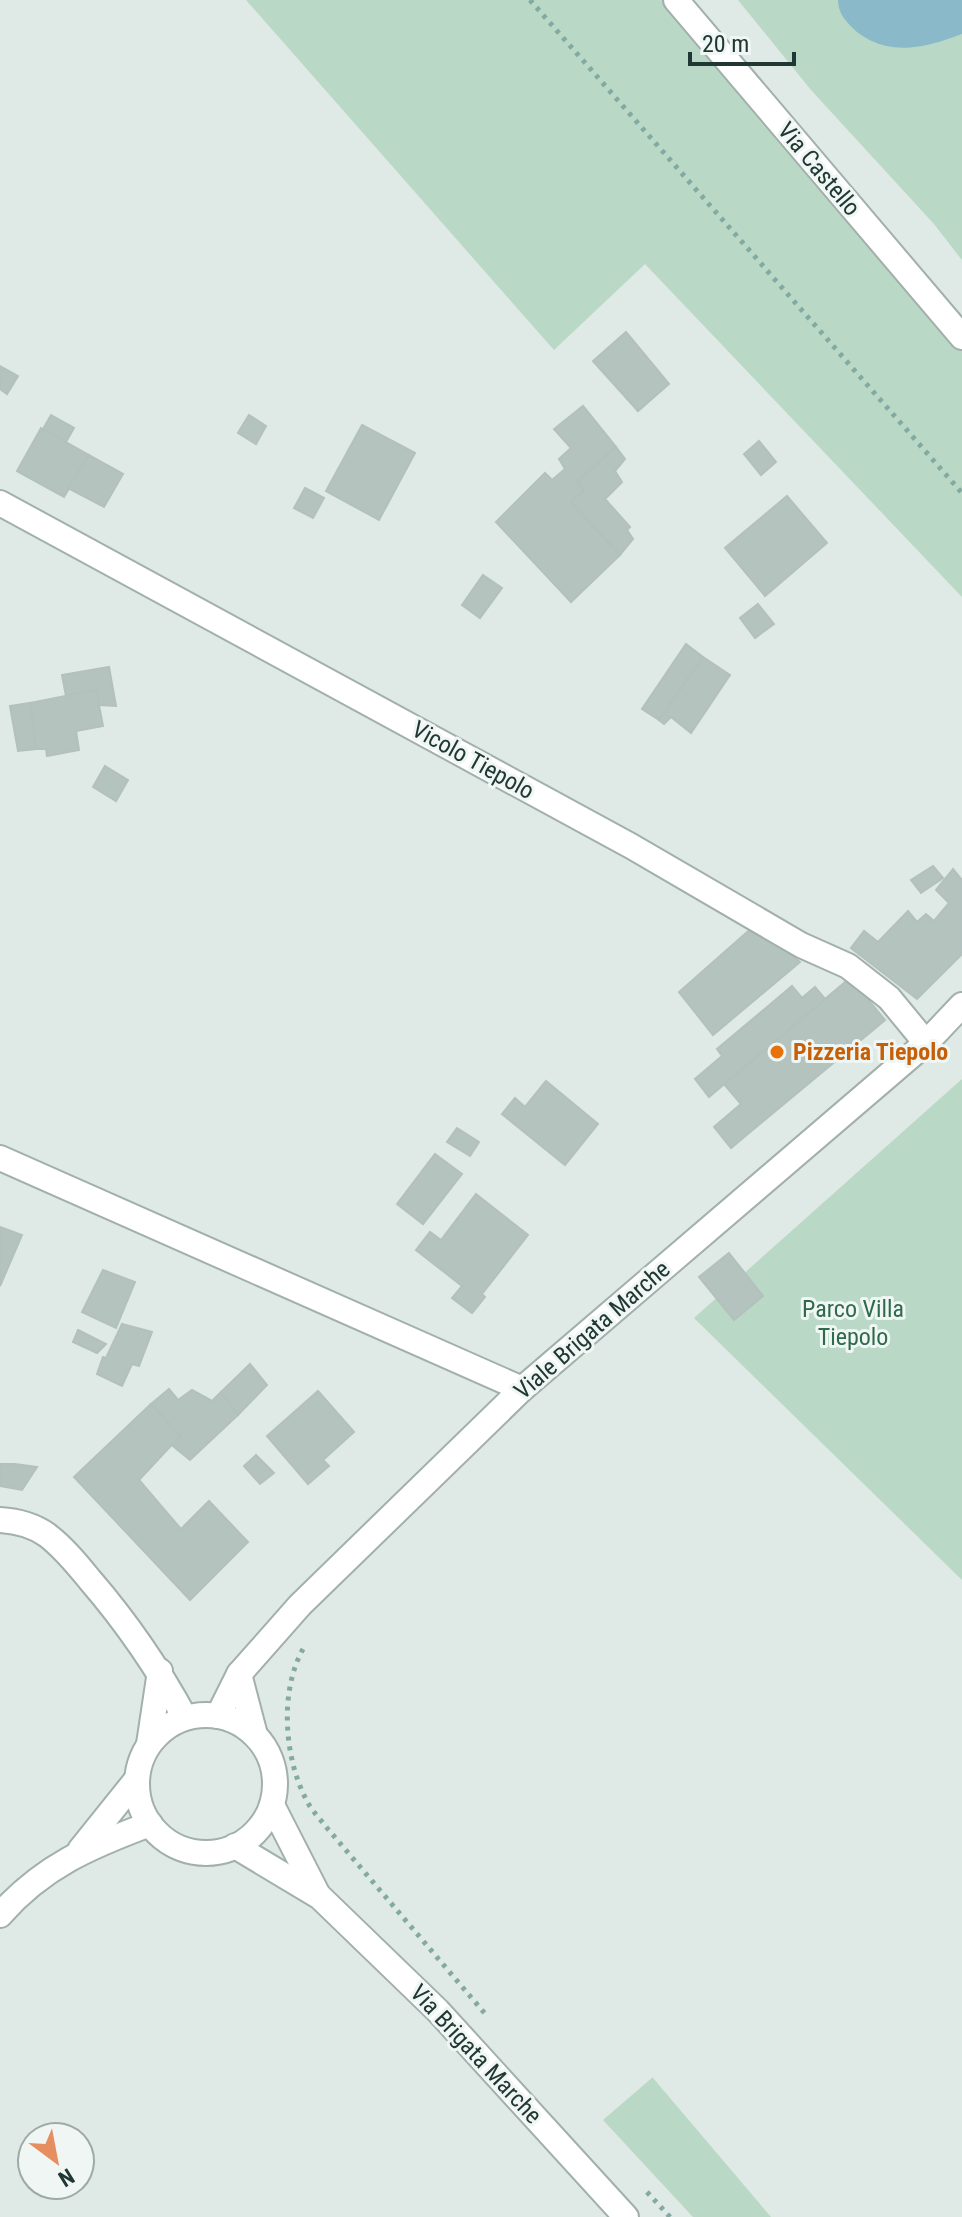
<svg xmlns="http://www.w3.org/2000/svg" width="962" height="2217" viewBox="0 0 962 2217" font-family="'Roboto Condensed',sans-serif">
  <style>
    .green { fill: #b9d8c5 }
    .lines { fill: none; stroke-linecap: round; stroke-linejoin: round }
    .river { stroke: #8abaca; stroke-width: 62 }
    .building { fill: #b4c3be; stroke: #b2c1bd; stroke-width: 2 }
    .minor-casing { stroke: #a2b0ac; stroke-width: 28 }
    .path { stroke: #82aaa1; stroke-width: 5; stroke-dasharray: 4 6; stroke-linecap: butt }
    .minor { stroke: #fff; stroke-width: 24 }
    .food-dot { fill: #e8710a; stroke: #eff6f3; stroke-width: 3 }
    .labels { text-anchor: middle; stroke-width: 6; stroke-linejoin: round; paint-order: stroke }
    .street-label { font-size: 24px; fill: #213733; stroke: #eff6f3 }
    .food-label { font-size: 24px; font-weight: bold; fill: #c56008; stroke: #eff6f3; text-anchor: start }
    .park-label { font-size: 24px; fill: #2f6a4c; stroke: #eff6f3 }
  </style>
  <rect width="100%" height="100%" fill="#dfe9e5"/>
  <g class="green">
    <polygon points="246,0 672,0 962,344 962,597 645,264 554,350"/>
    <polygon points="738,0 962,0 962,260 934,224 811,90"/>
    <polygon points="962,1079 962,1580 694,1318"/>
    <polygon points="653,2077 653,2078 771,2217 693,2217 603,2120"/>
  </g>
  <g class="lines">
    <path class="river" d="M 869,0 C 893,31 933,11 962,1"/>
  </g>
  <g class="building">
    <polygon points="626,332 669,384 638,411 593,361"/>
    <polygon points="0,366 18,376 7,394 0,389"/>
    <polygon points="583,406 616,447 577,482 584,490 571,502 620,555 571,602 496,522 545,473 552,480 565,469 559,459 571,448 554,429"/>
    <polygon points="51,415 74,428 66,442 43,429"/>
    <polygon points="249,415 266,426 256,444 238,433"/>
    <polygon points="362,425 415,453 379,520 326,491"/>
    <polygon points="41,428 89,455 64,497 17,471"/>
    <polygon points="759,441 776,462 761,475 744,454"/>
    <polygon points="616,447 625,459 615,471 622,482 605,499 630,527 627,530 633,539 620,555 571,502 584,490 577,482"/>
    <polygon points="89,455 123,474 104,507 68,488"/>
    <polygon points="305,488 324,498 313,518 294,508"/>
    <polygon points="787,496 827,543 765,596 725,548"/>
    <polygon points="483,575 502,588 480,618 462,605"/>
    <polygon points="758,604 774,624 755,638 740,618"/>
    <polygon points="686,644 703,657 659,720 642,709"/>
    <polygon points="703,657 730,675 691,733 671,717 664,724 659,720"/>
    <polygon points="109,667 116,706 99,705 96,690 66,696 62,675"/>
    <polygon points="96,690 103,726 76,731 79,750 47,756 46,749 36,749 30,703"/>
    <polygon points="30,703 36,749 18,751 10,706"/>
    <polygon points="105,766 128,780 116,801 93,787"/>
    <polygon points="933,866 943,878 921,893 911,880"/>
    <polygon points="953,869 962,880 962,954 917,999 851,948 864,931 878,942 908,911 917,922 926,914 934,921 949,903 936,890"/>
    <polygon points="755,925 800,962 713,1035 679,992"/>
    <polygon points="850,978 885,1020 731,1148 714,1127 741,1104 724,1084"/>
    <polygon points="792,986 802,998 815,987 825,999 709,1097 695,1079 722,1056 717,1049"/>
    <polygon points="546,1081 598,1124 565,1165 502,1114 515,1098 525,1107"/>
    <polygon points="457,1128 479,1142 470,1156 447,1142"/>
    <polygon points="435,1154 462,1174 423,1224 397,1204"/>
    <polygon points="476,1194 528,1235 482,1294 485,1297 472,1313 452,1298 462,1286 416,1250 430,1232 441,1240"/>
    <polygon points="0,1227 22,1235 0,1286"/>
    <polygon points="729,1253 763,1296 734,1320 699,1277"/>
    <polygon points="103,1270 135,1282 116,1328 82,1312"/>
    <polygon points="122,1324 152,1332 139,1366 132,1364 122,1386 97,1374 103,1357 106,1358"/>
    <polygon points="78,1330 106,1344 97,1353 73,1342"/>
    <polygon points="250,1364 267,1385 238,1415 221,1392"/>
    <polygon points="169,1389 178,1400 192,1390 212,1401 221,1392 238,1415 190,1460 173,1446 180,1436 151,1404"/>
    <polygon points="318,1391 354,1432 323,1460 329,1466 308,1484 267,1436"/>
    <polygon points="151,1404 180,1436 139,1480 181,1529 209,1501 248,1542 190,1600 74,1477"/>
    <polygon points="256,1455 274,1473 260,1484 244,1466"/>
    <polygon points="0,1464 15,1464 37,1467 22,1490 0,1486"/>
  </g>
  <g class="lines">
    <defs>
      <g id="minor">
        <polyline points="676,0 962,337"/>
        <polyline points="0,503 631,846 801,945 848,966 889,998 926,1043"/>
        <polyline points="0,1158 522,1389"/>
        <path d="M 0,1520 C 16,1521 33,1525 47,1535 C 63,1547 77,1564 90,1580 C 127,1623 158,1668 185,1718"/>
        <polyline points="239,1674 255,1735"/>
        <circle cx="206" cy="1784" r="69"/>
        <polyline points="218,1716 239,1674 300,1605 522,1389 926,1043 962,1005"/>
        <polyline points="149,1744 160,1671"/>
        <polyline points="272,1805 318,1895"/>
        <polyline points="235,1846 320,1897 438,2011 626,2217"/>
        <polyline points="80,1850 137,1779"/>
        <path d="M 0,1915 C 43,1866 91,1846 150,1824"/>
      </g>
    </defs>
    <use href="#minor" class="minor-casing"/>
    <g class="path">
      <polyline points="530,0 962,493"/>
      <path d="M 303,1649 C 279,1692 284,1760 308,1803 C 313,1812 321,1820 327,1828 L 487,2016"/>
      <polyline points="647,2192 670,2217"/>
    </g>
    <use href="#minor" class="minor"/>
  </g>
  <circle class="food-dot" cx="777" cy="1052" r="8"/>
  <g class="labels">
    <g class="street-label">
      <text transform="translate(819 169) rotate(50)" y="8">Via Castello</text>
      <text transform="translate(473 760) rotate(29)" y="8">Vicolo Tiepolo</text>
      <text transform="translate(592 1330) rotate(-41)" y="8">Viale Brigata Marche</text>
      <text transform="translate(476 2054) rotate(47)" y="8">Via Brigata Marche</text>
    </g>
    <g class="food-label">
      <text x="793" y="1060">Pizzeria Tiepolo</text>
    </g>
    <g class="park-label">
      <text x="853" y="1317">Parco Villa<tspan x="853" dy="28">Tiepolo</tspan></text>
    </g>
  </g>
  <g transform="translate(56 2161) rotate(148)"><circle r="38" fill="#eff6f3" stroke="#9daaa6" stroke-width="2"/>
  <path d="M0-6L14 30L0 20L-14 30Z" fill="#e68e5f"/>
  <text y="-12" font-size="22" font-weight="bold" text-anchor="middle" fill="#213733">N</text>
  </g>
  <path d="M690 52v12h104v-12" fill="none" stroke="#213733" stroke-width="4"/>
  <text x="702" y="52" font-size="24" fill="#213733" stroke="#eff6f3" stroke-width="6" paint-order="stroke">20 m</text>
</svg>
